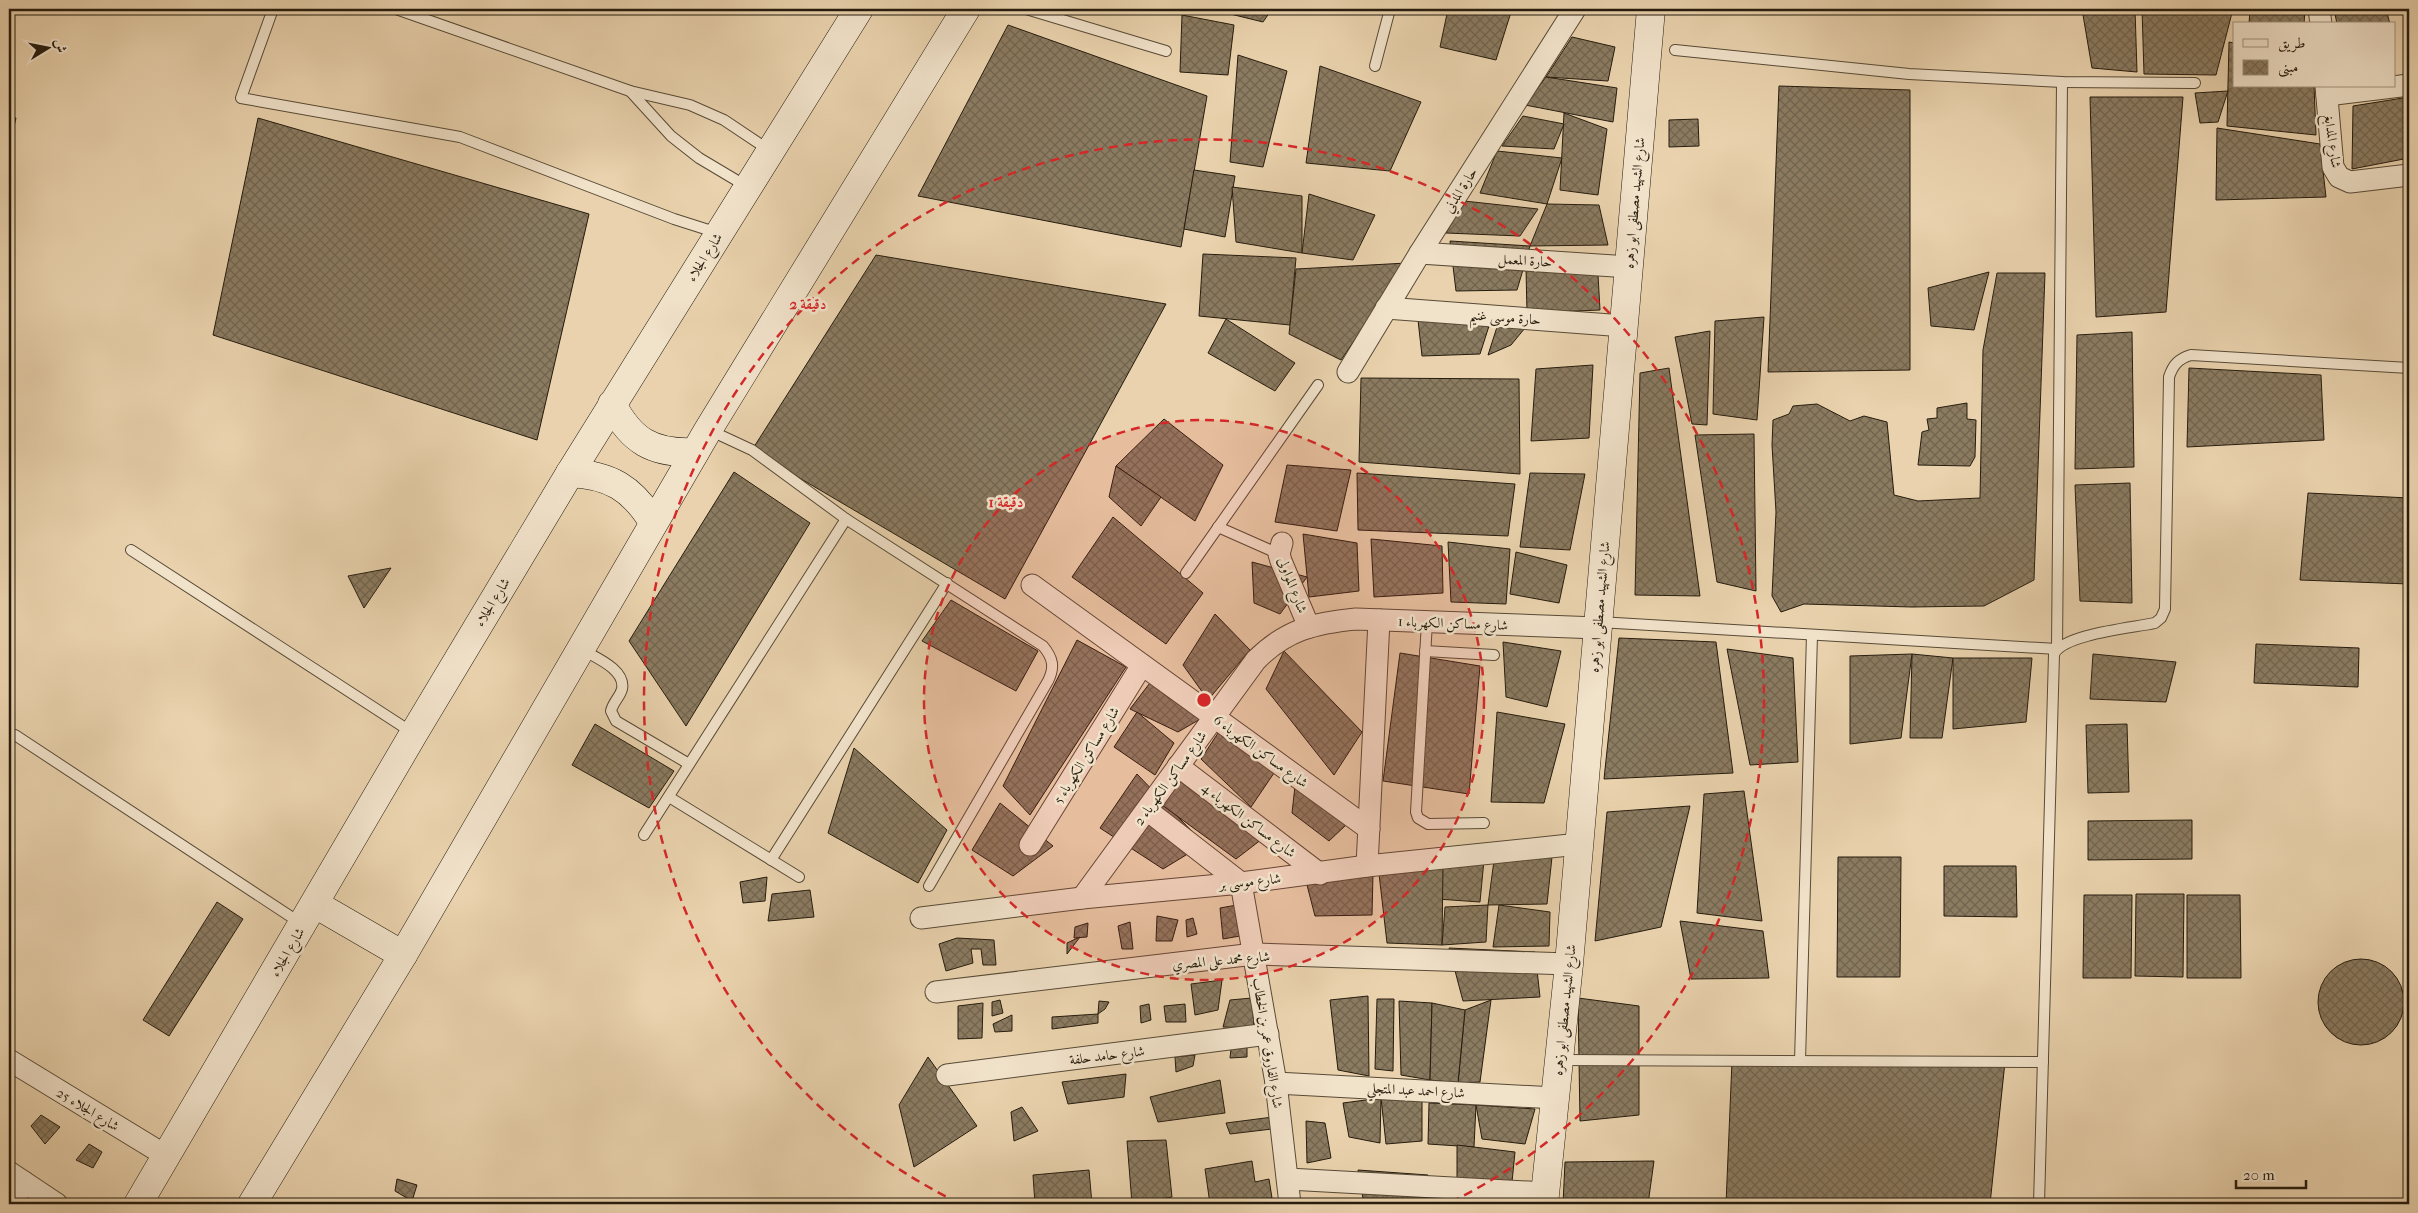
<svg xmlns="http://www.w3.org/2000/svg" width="2418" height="1213" viewBox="0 0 2418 1213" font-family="'IM FELL French Canon',Amiri,serif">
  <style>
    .building { fill: url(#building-cross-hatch); stroke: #261c0e }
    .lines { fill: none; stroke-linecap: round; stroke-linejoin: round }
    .lane-casing { stroke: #574a36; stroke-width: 12 }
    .street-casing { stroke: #574a36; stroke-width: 23 }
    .secondary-casing { stroke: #261c0e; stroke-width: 29 }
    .lane { stroke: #f1e2ca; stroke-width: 10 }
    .street { stroke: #f1e2ca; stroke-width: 21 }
    .secondary { stroke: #f1e2ca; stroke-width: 28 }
    .ring { fill: none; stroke: #d62828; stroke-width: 2.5; stroke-dasharray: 9 6 }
    .labels { text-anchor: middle; stroke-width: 5; stroke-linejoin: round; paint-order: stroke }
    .street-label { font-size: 14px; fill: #261c0e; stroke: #f1e2ca }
    .centre { fill: #d62828; stroke: #f1e2ca; stroke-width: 2.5 }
    .ring-label { font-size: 15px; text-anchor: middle; font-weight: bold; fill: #d62828; stroke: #f1e2ca; stroke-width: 5; stroke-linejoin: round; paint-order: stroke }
  </style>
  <defs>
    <pattern id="building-cross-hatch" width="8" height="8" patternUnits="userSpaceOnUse" patternTransform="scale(1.25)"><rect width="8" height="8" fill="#8b7b61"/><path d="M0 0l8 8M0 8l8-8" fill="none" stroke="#71644e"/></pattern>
  </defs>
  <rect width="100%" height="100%" fill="#e9d2ad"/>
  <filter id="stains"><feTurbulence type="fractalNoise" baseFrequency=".004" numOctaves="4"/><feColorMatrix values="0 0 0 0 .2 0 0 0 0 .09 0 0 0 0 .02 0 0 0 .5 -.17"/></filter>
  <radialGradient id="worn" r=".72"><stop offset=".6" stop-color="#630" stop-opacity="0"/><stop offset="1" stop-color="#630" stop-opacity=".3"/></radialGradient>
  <g class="building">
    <polygon points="1210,9 1272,9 1263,22"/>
    <polygon points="1448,9 1512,9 1496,60 1440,47"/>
    <polygon points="2082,9 2135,9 2137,72 2092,68"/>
    <polygon points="2142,9 2233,9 2216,75 2144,74"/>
    <polygon points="2250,9 2305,9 2304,24 2249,24"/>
    <polygon points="2334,9 2386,9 2390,24 2337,24"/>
    <polygon points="1182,15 1234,25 1228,75 1180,72"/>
    <polygon points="1008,25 1207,96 1181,247 918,196"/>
    <polygon points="1572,37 1615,47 1608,81 1546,77"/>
    <polygon points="2229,42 2234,43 2234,86 2314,86 2316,135 2227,126"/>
    <polygon points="1238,55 1287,71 1263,167 1230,162"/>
    <polygon points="1320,66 1421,102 1390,171 1306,163"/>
    <polygon points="1546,77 1617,88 1613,122 1525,105"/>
    <polygon points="1779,86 1910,90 1910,370 1768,372"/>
    <polygon points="2228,91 2218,122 2200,123 2195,93"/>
    <polygon points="2090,97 2183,97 2166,312 2096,317"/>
    <polygon points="2409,97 2409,158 2352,169 2353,106"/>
    <polygon points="1564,113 1607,129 1598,195 1560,190"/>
    <polygon points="1523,116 1564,124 1554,149 1502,146"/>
    <polygon points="9,118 16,118 9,147"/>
    <polygon points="258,118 589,214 537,440 213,335"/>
    <polygon points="1698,119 1699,146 1669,147 1669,120"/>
    <polygon points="2217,128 2320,144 2326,197 2216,200"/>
    <polygon points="1497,151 1562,158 1547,204 1480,193"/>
    <polygon points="1194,170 1235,176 1225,237 1184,229"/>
    <polygon points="1232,187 1302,196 1302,253 1236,242"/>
    <polygon points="1309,194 1375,215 1353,260 1302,253"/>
    <polygon points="1464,201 1538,209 1520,236 1446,233"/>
    <polygon points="1547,204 1599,205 1608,245 1530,246"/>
    <polygon points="1450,241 1530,246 1517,290 1456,291"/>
    <polygon points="1203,254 1296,258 1290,325 1199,316"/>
    <polygon points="876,255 1166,304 1005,599 752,450"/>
    <polygon points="1407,263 1341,360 1289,334 1296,269"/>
    <polygon points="1526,269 1598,275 1600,310 1527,313"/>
    <polygon points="1989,272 1974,330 1931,326 1928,288"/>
    <polygon points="1997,273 2045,273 2034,580 1984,606 1912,607 1804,604 1781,612 1772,596 1776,512 1772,445 1773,420 1789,414 1793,406 1817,404 1850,421 1864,416 1887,422 1894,495 1918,501 1980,498 1983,350"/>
    <polygon points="1764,317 1757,420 1713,414 1715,321"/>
    <polygon points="1226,319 1295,363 1275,391 1208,353"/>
    <polygon points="1418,320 1489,326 1480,354 1422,356"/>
    <polygon points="1497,327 1525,328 1511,345 1488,355"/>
    <polygon points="1710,331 1707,425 1692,424 1675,337"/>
    <polygon points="2132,332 2134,467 2075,469 2077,335"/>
    <polygon points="1593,365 1589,438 1531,441 1536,369"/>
    <polygon points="1669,368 1700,596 1635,595 1640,373"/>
    <polygon points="2189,368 2321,375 2324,440 2187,447"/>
    <polygon points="1361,378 1519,379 1520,474 1359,462"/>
    <polygon points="1967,403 1967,419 1976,420 1975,457 1970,466 1918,465 1922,432 1929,430 1927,419 1937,418 1937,408"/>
    <polygon points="1164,419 1223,465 1195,521 1116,466"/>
    <polygon points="1754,434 1756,591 1717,582 1695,435"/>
    <polygon points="1287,465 1351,470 1337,531 1275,522"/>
    <polygon points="1116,466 1161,497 1141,526 1109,497"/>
    <polygon points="734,472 810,523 686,726 629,641"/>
    <polygon points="1357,473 1515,484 1508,536 1358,530"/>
    <polygon points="1530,473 1585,474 1570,550 1520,547"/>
    <polygon points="2130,483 2132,603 2080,601 2075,485"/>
    <polygon points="2308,493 2409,498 2409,584 2300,580"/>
    <polygon points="1113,517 1203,593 1166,644 1072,577"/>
    <polygon points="1303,534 1357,543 1359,591 1309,597"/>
    <polygon points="1371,539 1442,546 1443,593 1374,597"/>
    <polygon points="1448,542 1510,549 1506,604 1451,602"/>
    <polygon points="1516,552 1567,565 1559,603 1510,594"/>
    <polygon points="1252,562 1307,577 1280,614 1254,603"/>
    <polygon points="391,568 364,608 348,576"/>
    <polygon points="951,600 1038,651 1016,691 922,641"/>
    <polygon points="1215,614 1250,650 1208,700 1183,665"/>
    <polygon points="1619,638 1716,642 1733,773 1604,779"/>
    <polygon points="1077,640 1126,667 1030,815 1003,786"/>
    <polygon points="1503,642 1561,651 1547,707 1506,697"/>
    <polygon points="2256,644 2359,648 2358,687 2254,683"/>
    <polygon points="1727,649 1793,658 1798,762 1750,765"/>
    <polygon points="1284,651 1362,732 1334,775 1266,689"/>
    <polygon points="1400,653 1480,666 1469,794 1383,781"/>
    <polygon points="1912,654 1953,658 1942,738 1910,738"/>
    <polygon points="1912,654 1901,738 1850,744 1850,656"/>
    <polygon points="2093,654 2176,662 2166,702 2090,699"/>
    <polygon points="1953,658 2032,658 2026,722 1953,729"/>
    <polygon points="1156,675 1202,718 1178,732 1130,709"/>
    <polygon points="1137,712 1174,743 1155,775 1114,747"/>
    <polygon points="1497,712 1565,724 1544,803 1491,802"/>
    <polygon points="595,724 674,771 649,808 572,765"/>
    <polygon points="2127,724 2129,792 2088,793 2086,725"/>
    <polygon points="1220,730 1274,773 1251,807 1201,759"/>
    <polygon points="854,748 947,830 918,883 828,833"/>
    <polygon points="1137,774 1204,844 1163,869 1100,828"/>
    <polygon points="1181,780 1262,839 1236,859 1162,805"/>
    <polygon points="1295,786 1346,825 1329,841 1292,813"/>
    <polygon points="1744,791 1762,921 1697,913 1704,794"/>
    <polygon points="1000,803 1053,846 1013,876 972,850"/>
    <polygon points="1690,806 1661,927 1595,941 1607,812"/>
    <polygon points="2192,820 2192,859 2088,860 2088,821"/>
    <polygon points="1495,853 1552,857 1547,904 1488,905"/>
    <polygon points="1838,857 1901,857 1900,977 1837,977"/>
    <polygon points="1484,860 1480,902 1437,899 1443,865"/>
    <polygon points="1443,865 1442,945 1387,943 1379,874"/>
    <polygon points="1944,866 2016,866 2017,917 1944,916"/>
    <polygon points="1373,874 1372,915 1315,916 1307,885"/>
    <polygon points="767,877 765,901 743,903 740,882"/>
    <polygon points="810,890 814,917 768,921 772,894"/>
    <polygon points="2136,894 2184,894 2183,977 2135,976"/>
    <polygon points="2084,895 2132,895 2131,978 2083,978"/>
    <polygon points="2187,895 2240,895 2241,978 2187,978"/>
    <polygon points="217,902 243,919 169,1036 143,1020"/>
    <polygon points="1237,905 1240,936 1223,939 1220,908"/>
    <polygon points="1488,905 1486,942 1442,945 1445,907"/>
    <polygon points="1499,905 1550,912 1549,946 1493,947"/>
    <polygon points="1157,916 1178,920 1172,941 1156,941"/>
    <polygon points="1193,918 1197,934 1187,937 1186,920"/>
    <polygon points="1680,921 1763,931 1769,978 1691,979"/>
    <polygon points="1130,922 1133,949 1122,949 1118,926"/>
    <polygon points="1088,923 1087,937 1074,938 1075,927"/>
    <polygon points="1080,937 1067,954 1067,943"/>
    <polygon points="957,938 994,940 996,965 983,965 981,949 971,949 973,963 946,971 939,944"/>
    <polygon points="1449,948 1535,952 1540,997 1463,1001"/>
    <circle cx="2361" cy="1002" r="43"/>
    <polygon points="1222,980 1218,1010 1195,1015 1191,984"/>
    <polygon points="1368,996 1369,1076 1338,1070 1330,1000"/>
    <polygon points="1252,998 1254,1028 1223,1027 1230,1000"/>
    <polygon points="1578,998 1639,1006 1639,1115 1580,1121"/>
    <polygon points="1377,999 1394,999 1393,1071 1375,1069"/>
    <polygon points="1000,1000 1003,1013 992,1016 992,1002"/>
    <polygon points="1491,1000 1480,1082 1458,1083 1465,1010"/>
    <polygon points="1099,1001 1109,1002 1105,1009 1098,1014"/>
    <polygon points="1399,1001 1432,1003 1430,1080 1401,1075"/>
    <polygon points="983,1003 982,1038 958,1039 958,1006"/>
    <polygon points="1432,1003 1465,1010 1458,1083 1430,1080"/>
    <polygon points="1149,1004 1151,1020 1141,1023 1140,1006"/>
    <polygon points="1185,1004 1186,1022 1166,1022 1164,1006"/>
    <polygon points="1098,1014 1098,1023 1052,1029 1052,1017"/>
    <polygon points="1012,1015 1012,1031 995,1032 993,1024"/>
    <polygon points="1247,1046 1247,1057 1230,1058 1231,1049"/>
    <polygon points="1195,1055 1193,1066 1176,1072 1175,1057"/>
    <polygon points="928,1057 977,1126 914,1167 899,1105"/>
    <polygon points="1732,1061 2005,1062 1990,1204 1726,1204"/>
    <polygon points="1126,1074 1124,1097 1068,1104 1062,1082"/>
    <polygon points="1220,1080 1225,1113 1158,1122 1150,1097"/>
    <polygon points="1381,1098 1422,1100 1422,1141 1386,1144"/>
    <polygon points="1381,1098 1380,1143 1349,1137 1343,1103"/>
    <polygon points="1429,1103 1476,1105 1474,1147 1428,1144"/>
    <polygon points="1476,1105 1535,1109 1525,1144 1482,1139"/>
    <polygon points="1022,1107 1038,1131 1014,1141 1011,1112"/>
    <polygon points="41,1115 60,1127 45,1144 31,1126"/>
    <polygon points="1273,1117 1272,1129 1230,1134 1226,1123"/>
    <polygon points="1306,1121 1325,1123 1331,1158 1307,1163"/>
    <polygon points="1166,1140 1172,1197 1132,1204 1127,1141"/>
    <polygon points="89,1144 102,1152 93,1168 76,1160"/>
    <polygon points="1457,1145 1515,1152 1511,1192 1457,1181"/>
    <polygon points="1252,1161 1255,1182 1269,1179 1272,1198 1235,1204 1210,1204 1205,1169"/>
    <polygon points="1654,1161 1648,1204 1563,1204 1565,1162"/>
    <polygon points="1089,1170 1092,1204 1035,1204 1033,1175"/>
    <polygon points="1358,1170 1428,1175 1432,1204 1364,1204"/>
    <polygon points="397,1179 417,1185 412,1201 395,1191"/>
    <polygon points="1468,1189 1530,1203 1530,1204 1465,1204"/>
  </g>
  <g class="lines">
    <defs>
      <g id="lane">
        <polyline points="273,9 241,98 460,137 674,219 718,233"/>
        <polyline points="396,9 630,91 690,105 724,120 769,150"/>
        <polyline points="1026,9 1166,51"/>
        <polyline points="1675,50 1909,74 2062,82 2195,83"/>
        <polyline points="1375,66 1390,9"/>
        <polyline points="630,91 671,136 699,158 746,186"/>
        <path d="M 709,430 L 752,450 L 846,519 L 1043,646 C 1053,658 1055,667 1048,681 L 929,886"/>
        <polyline points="1218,527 1279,554"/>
        <polyline points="131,550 413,733"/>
        <polyline points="1186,573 1318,385"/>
        <polyline points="1427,622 1416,812 1418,818 1428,824 1484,823"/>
        <polyline points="1599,622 2057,649 2062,82"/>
        <path d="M 581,649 C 594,657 626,669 622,689 C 620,697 613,702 611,711 L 616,721 L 689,764"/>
        <polyline points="1425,651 1494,655"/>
        <polyline points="15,735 302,924"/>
        <polyline points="669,797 799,877"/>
        <polyline points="644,835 846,519"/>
        <polyline points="771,860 947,583"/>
        <polyline points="1560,1060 2043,1062"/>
        <polyline points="1800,1061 1812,635"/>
        <path d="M 2039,1204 L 2054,654 C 2064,634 2132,628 2155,623 L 2161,618 L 2165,609 L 2169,377 C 2173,365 2178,359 2191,355 L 2409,368"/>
      </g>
      <g id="street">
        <polyline points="2319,9 2321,24"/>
        <polyline points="2326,86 2333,167 2339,177 2350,182 2409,175"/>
        <polyline points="2327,95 2409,85"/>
        <polyline points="1420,253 1629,267"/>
        <polyline points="1386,308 1624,326"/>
        <polyline points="1348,372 1420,253 1575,9"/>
        <polyline points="1282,543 1279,554 1281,561 1309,627"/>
        <polyline points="1032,585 1369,829"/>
        <polyline points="1178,766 1320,874"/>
        <polyline points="1147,810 1241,883 1276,1083 1290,1204"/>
        <polyline points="1030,845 1142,665"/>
        <polyline points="1367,866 1379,620"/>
        <path d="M 1082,898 L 1256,660 C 1286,630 1314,623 1356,619 L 1598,628"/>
        <polyline points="921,918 1082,898 1241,883 1367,866 1579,844"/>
        <polyline points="936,992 1254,954 1569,964"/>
        <polyline points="9,1060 168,1157"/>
        <polyline points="947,1075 1268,1034"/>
        <polyline points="1276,1083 1555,1098"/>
        <polyline points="9,1172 57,1204"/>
        <polyline points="1288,1179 1546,1193"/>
        <polyline points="12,1204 24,1182"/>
      </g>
      <g id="secondary">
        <path d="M 612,404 C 631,441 653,454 695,452"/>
        <path d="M 570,473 C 610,475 632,488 653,522"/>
        <polyline points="315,904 403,955"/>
        <polyline points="138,1204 414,733 570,473 859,9"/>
        <polyline points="252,1204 403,955 708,430 966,9"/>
        <polyline points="1544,1204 1569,964 1651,9"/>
      </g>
    </defs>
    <use href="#lane" class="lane-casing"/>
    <use href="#street" class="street-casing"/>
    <use href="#secondary" class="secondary-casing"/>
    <use href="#lane" class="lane"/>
    <use href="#street" class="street"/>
    <use href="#secondary" class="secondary"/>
  </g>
  <circle cx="1204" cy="700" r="280" fill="#d62828" fill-opacity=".12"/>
  <g class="ring">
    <circle cx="1204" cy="700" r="280"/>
    <path d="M959 1203A560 560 0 1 1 1449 1203"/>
  </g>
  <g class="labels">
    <g class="street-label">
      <text transform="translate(2333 141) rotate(82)" y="5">شارع المدابغ</text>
      <text transform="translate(1460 190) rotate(-58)" y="5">حارة المدني</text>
      <text transform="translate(1634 203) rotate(-85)" y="5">شارع الشهيد مصطفى ابو زهره</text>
      <text transform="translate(704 257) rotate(-58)" y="5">شارع الجلاء</text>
      <text transform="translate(1525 260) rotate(4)" y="5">حارة المعمل</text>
      <text transform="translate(1505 317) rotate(4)" y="5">حارة موسى غنيم</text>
      <text transform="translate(1293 585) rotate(69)" y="5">شارع المواولى</text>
      <text transform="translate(492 602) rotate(-59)" y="5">شارع الجلاء</text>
      <text transform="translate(1599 607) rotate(-85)" y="5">شارع الشهيد مصطفى ابو زهره</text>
      <text transform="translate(1453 623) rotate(2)" y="5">شارع مساكن الكهرباء 1</text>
      <text transform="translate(1261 751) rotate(36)" y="5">شارع مساكن الكهرباء 6</text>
      <text transform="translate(1086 755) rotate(-58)" y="5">شارع مساكن الكهرباء 5</text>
      <text transform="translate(1170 778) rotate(-54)" y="5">شارع مساكن الكهرباء 2</text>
      <text transform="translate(1249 820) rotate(37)" y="5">شارع مساكن الكهرباء 4</text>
      <text transform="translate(1250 881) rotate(-6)" y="5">شارع موسى بر</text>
      <text transform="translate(287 952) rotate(-60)" y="5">شارع الجلاء</text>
      <text transform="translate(1221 960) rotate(-5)" y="5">شارع محمد على المصري</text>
      <text transform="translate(1564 1010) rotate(-84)" y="5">شارع الشهيد مصطفى ابو زهره</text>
      <text transform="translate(1268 1043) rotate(81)" y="5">شارع الفاروق عمر بن الخطاب</text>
      <text transform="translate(1107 1055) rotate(-7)" y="5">شارع حامد حلفة</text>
      <text transform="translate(1416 1090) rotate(3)" y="5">شارع احمد عبد المتجلي</text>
      <text transform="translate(88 1109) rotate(31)" y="5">شارع الجلاء 25</text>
    </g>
  </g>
  <circle cx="1204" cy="700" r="8" class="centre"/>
  <g class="ring-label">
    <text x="808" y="309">2 دقيقة</text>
    <text x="1006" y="507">1 دقيقة</text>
  </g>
  <rect width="2418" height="1213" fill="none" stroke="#e9d2ad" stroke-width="30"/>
  <rect x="10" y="10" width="2398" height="1193" fill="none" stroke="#261c0e" stroke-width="2.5"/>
  <rect x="15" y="15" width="2388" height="1183" fill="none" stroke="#261c0e"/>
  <rect x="2233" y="22" width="162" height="65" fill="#f1e2ca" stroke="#a0937f"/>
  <rect x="2243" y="39" width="25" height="8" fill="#f1e2ca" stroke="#a0937f"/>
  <text x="2278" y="48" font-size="15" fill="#261c0e">طريق</text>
  <rect x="2243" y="60" width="25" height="15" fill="url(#building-cross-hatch)" stroke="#a0937f"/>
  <text x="2278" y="72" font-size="15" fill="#261c0e">مبنى</text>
  <g transform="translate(48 48) rotate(80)" stroke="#f1e2ca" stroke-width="4" paint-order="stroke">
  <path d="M0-4L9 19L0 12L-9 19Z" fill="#261c0e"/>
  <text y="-8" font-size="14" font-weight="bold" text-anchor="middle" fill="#261c0e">ش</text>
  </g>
  <path d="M2236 1180v8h70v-8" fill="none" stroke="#261c0e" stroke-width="2.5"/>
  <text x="2243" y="1180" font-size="15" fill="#261c0e" stroke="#f1e2ca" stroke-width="4" paint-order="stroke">20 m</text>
  <rect width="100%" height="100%" filter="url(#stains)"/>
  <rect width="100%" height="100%" fill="url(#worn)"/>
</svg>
